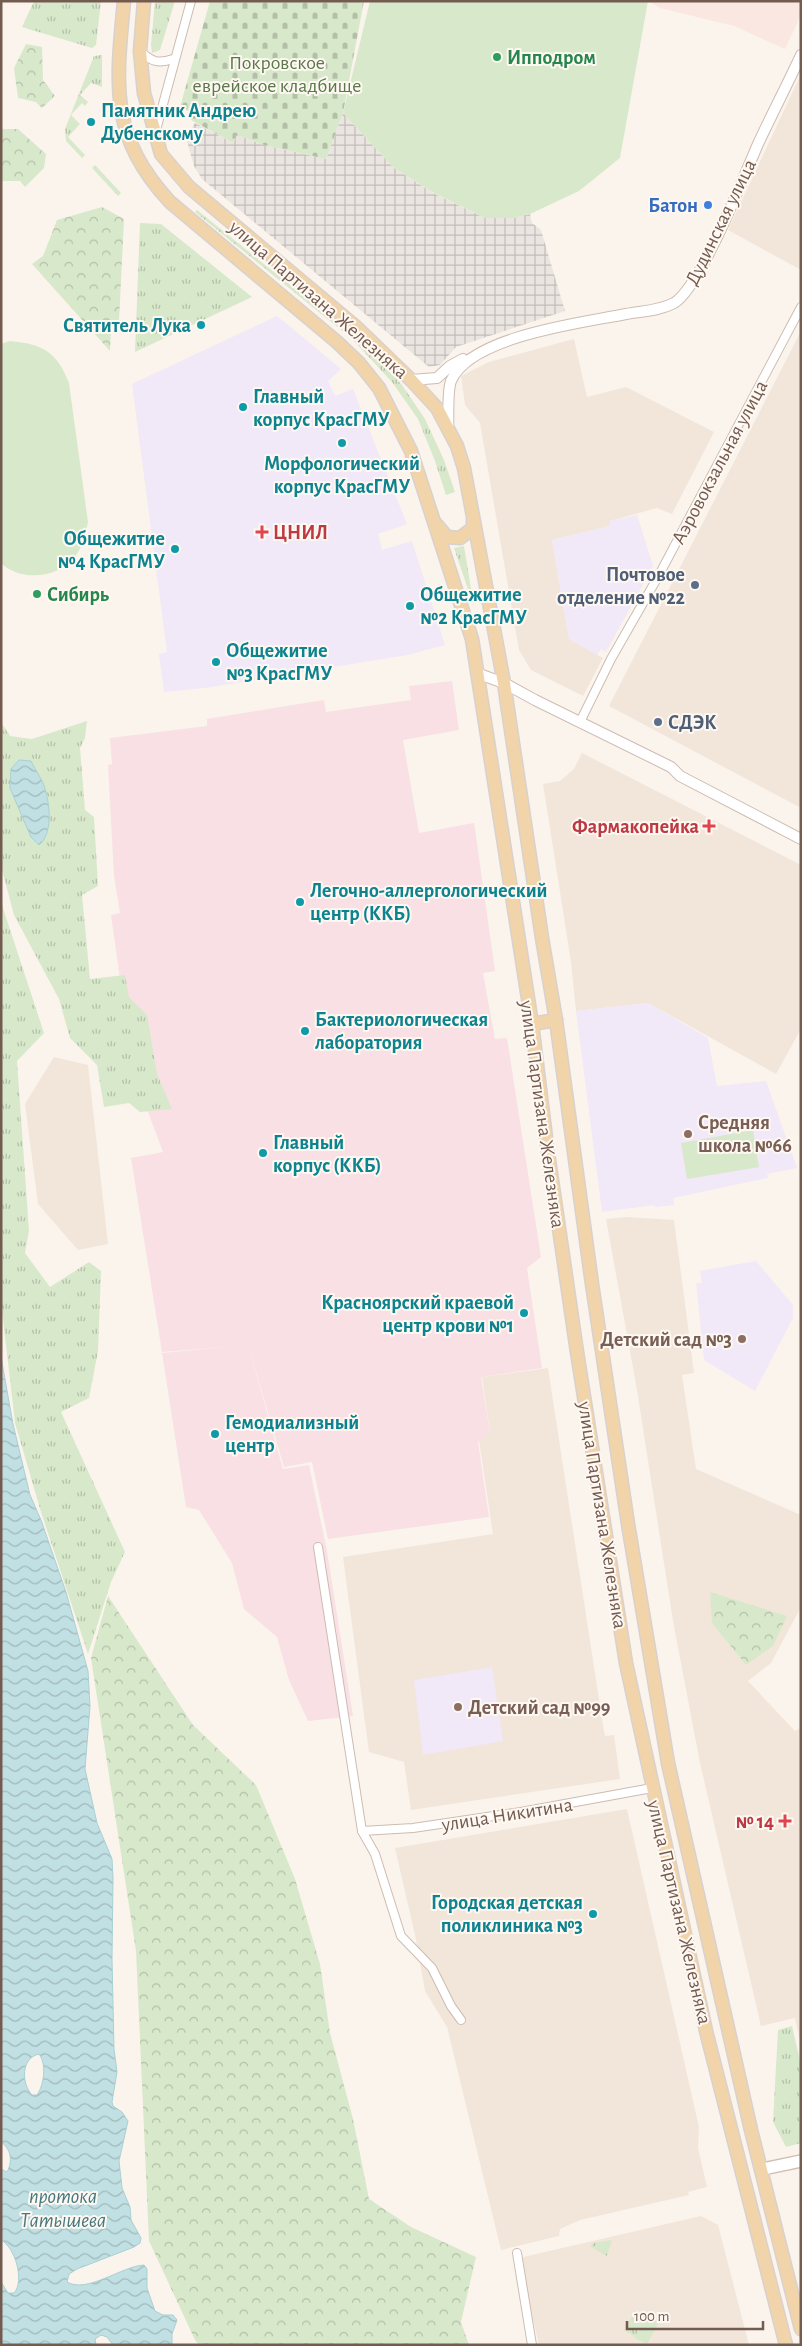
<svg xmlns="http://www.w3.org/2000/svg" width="802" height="2346" viewBox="0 0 802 2346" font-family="'Alegreya Sans',sans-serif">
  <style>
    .residential { fill: #f2e6db }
    .commercial { fill: #fae7e1 }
    .industrial { fill: url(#industrial-grid) }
    .education { fill: #f1e8f8 }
    .medical { fill: #f8e0e4 }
    .grass { fill: url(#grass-tufts) }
    .forest { fill: url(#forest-crowns) }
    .cemetery { fill: url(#cemetery-stones) }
    .pitch { fill: #d8e8cb }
    .water { fill: url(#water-waves); stroke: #a9d0d4; fill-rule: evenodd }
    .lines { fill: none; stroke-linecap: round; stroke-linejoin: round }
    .minor-casing { stroke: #cdbcb2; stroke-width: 10 }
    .tertiary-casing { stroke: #cdbcb2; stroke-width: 12 }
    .secondary-casing { stroke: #d1beb2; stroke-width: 14 }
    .primary-casing { stroke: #d8d1ce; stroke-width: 15 }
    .minor { stroke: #fff; stroke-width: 8 }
    .tertiary { stroke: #fff; stroke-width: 10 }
    .secondary { stroke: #fff; stroke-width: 11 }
    .primary { stroke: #f2d4ab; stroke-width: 12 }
    .leisure-dot { fill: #2e9e5b; stroke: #fef8f2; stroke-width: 2 }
    .culture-dot { fill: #0f9aa8; stroke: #fef8f2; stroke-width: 2 }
    .shop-dot { fill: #3f7fe0; stroke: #fef8f2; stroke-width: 2 }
    .health-dot { fill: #e0444e; stroke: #fef8f2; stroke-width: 2 }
    .service-dot { fill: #5c6f8a; stroke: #fef8f2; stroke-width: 2 }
    .education-dot { fill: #8d6e63; stroke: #fef8f2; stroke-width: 2 }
    .labels { text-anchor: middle; stroke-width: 4; stroke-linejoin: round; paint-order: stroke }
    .leisure-label { font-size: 20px; font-weight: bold; fill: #27864d; stroke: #fef8f2; text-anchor: start }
    .park-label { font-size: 20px; fill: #5a784a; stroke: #fef8f2 }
    .culture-label { font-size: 20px; font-weight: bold; fill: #0d838f; stroke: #fef8f2; text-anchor: start }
    .shop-label { font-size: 20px; font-weight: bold; fill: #366cbe; stroke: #fef8f2; text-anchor: end }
    .street-label { font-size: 20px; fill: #745b50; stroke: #fef8f2 }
    .health-label { font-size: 20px; font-weight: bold; fill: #be3a42; stroke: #fef8f2; text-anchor: end }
    .service-label { font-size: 20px; font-weight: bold; fill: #4e5e75; stroke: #fef8f2; text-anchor: end }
    .education-label { font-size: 20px; font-weight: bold; fill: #785e54; stroke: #fef8f2; text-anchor: start }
    .water-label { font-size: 21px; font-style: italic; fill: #48787f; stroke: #fef8f2 }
  </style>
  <defs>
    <pattern id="industrial-grid" width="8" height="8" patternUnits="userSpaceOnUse" patternTransform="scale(1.25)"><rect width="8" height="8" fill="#ebe5e1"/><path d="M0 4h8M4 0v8" fill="none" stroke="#c3bdb9"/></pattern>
    <pattern id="grass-tufts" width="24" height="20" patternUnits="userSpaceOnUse" patternTransform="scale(1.25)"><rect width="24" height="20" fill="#d8e8cb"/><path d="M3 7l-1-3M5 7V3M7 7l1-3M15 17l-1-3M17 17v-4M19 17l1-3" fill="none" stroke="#b4bfa7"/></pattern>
    <pattern id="forest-crowns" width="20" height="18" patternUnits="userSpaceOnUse" patternTransform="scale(1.25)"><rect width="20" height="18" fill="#d8e8cb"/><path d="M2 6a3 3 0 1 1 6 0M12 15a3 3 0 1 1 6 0" fill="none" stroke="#b4bfa7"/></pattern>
    <pattern id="cemetery-stones" width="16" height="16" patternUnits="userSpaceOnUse" patternTransform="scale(1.25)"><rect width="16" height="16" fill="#d8e8cb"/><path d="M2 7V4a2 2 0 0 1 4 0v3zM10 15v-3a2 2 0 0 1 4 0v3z" fill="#b4bfa7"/></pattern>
    <pattern id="water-waves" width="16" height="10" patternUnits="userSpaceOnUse" patternTransform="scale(1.25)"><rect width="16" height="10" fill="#c1e0e3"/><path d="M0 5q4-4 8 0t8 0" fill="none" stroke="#a1b9ba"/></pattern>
  </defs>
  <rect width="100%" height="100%" fill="#fbf4ec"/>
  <g class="residential">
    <polygon points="801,74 801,270 728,230"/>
    <polygon points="801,331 801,808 609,706"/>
    <polygon points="574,339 587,397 626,387 714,432 672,514 657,508 610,521 610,526 552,540 569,639 603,658 583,696 531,670 519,650 480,423 465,405 461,376 489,362"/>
    <polygon points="582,753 801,865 801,1029 776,1074 648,1003 576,1011 571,962 543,784 560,781 574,769"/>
    <polygon points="54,1057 88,1065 108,1244 78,1250 38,1204 25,1104"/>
    <polygon points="627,1217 674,1220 694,1373 682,1375 696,1469 801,1515 801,1607 771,1663 748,1681 795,1731 801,1727 801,2045 795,2018 761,2026 700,1763 673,1621 637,1390 606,1219"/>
    <polygon points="548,1368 602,1719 605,1736 614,1735 620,1779 411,1810 404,1762 369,1752 343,1557 493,1534 479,1441 490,1433 482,1377"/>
    <polygon points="627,1809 699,2127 698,2148 707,2187 688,2192 689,2195 580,2220 560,2229 559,2236 501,2250 447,2027 425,1991 415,1935 395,1848"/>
    <polygon points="701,2216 718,2225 749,2345 539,2345 519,2258"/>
  </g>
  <polygon class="commercial" points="648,1 801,1 801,15 785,49 734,26 660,8"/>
  <polygon class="industrial" points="343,113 393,167 433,193 485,218 513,218 530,214 532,223 541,230 565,311 456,347 440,365 429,367 202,179 194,166 186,138 195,123 233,143 237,135 264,145 326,159"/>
  <g class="education">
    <polygon points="277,316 341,369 328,381 335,396 353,389 407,524 378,534 382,550 412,541 445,645 407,655 205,688 164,692 159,654 167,652 132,384"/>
    <polygon points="637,515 653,566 606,652 601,649 597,655 569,639 552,540 610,526 609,521"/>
    <polygon points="648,1003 708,1038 717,1086 766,1081 797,1168 767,1174 768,1178 673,1198 674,1205 655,1207 654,1205 602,1212 576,1011"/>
    <polygon points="756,1261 793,1305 793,1318 755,1391 704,1360 696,1283 702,1283 700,1271"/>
    <polygon points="492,1667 503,1741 423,1755 414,1680"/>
  </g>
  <polygon class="medical" points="452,681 459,730 403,740 419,833 474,823 475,829 495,971 483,973 495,1039 507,1038 541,1257 527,1268 542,1368 481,1377 490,1433 478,1442 489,1517 328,1539 312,1462 284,1467 248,1345 283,1469 309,1465 327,1551 353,1716 308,1721 289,1680 277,1637 244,1609 232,1563 199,1510 186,1507 162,1353 225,1347 162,1352 131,1158 163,1152 148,1112 137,1099 111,915 120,913 114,876 108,765 112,764 110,738 207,726 207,719 324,700 326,712 411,700 409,686"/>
  <g class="grass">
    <polygon points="34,1 101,1 96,45 92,48 22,27"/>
    <polygon points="155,1 175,1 160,50 152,53 151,45"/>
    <polygon points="102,55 102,87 91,83 80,95 88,102 85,106 82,103 71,115 80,124 68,137 85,155 82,158 66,141 65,129 94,56"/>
    <polygon points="95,165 121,193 118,196 92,168"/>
    <polygon points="197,210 361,342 402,385 425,419 444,460 455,492 446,495 435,461 418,419 392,382 351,338 195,212"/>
    <polygon points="140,223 161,224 252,297 135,352"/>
    <polygon points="464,546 474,607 454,548"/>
    <polygon points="87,721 85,738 80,748 85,810 94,817 98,886 82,895 90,979 125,975 129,997 147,1015 157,1074 172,1109 140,1112 129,1103 104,1107 97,1065 70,1038 59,999 14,915 1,866 1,722 10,736 32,739"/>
    <polygon points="1,902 44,1033 17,1061 29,1231 25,1253 50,1287 89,1262 101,1271 98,1351 89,1398 61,1412 125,1552 111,1582 88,1654 41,1512 15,1423 1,1302"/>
    <polygon points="792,2026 801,2065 801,2143 786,2147 773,2122 778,2030"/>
    <polygon points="612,2240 607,2256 591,2247 593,2243"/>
    <polygon points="635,2311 646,2317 635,2337 624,2330"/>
  </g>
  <g class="forest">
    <polygon points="26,44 42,47 43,80 55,96 42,108 36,102 18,98 14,68"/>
    <polygon points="1,129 18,129 46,154 44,168 25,187 20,181 1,181"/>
    <polygon points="102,207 124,219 119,322 111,327 110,351 32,264 43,256 57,220"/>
    <polygon points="710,1592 787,1616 773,1646 746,1665 712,1623"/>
    <polygon points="108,1596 193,1725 256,1785 295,1879 320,1964 330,2033 353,2119 369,2199 411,2227 476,2257 461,2322 469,2345 199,2345 195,2340 149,2241 136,1951 91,1658"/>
  </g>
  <polygon class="cemetery" points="210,1 364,1 343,113 326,159 264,145 237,135 233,143 191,120 194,114 180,107"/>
  <g class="pitch">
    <polygon points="370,1 648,1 620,158 579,191 530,214 513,218 485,218 432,192 393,167 343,113"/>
    <path d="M 10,341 C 43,344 57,352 69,383 L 88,522 C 85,536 83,546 74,558 C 58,578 20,582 1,563 L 1,344 Z"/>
    <polygon points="753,1130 759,1167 687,1179 681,1143"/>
    <polygon points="646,2317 657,2321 658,2324 647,2344 636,2339 635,2337"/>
  </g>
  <g class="water">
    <path d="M 19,760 L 31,761 C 35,770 43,780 45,789 C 50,805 53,834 39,845 L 31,837 L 10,788 L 11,769 Z"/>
    <path d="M 1,1357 L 13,1424 L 30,1495 L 41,1520 L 66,1592 L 88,1671 L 90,1706 L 85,1769 L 97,1823 L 112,1859 L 113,1878 L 112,1958 L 114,2049 L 117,2072 L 112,2102 L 113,2106 L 122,2112 L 128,2121 L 119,2161 L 122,2188 L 130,2207 L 131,2220 L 141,2238 L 140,2243 L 134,2247 L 77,2269 L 69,2274 L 67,2282 C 87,2294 122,2266 144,2265 L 147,2269 L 147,2288 L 155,2311 L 163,2315 L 173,2315 L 177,2320 L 172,2334 L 172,2345 L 113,2345 L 107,2337 L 101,2335 L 95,2339 L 96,2345 L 1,2345 L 1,2282 L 8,2293 L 14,2293 C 25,2281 15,2247 1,2240 L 1,2169 L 7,2172 C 13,2161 11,2149 1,2142 ZM 39,2054 C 47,2064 44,2085 37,2095 L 32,2095 C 21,2083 21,2058 39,2054 Z"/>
  </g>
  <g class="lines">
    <defs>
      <g id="minor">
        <path d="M 140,51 C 152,62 158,64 173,59"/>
        <polyline points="156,130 191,1"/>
        <polyline points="580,722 611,659 659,575 801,307"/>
        <polyline points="318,1547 362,1831 375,1854 401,1936 432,1968 451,2006 461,2020"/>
        <polyline points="362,1831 413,1828 521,1812 652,1788"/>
        <polyline points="517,2253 532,2345"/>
      </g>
      <g id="tertiary">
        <polyline points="411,380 437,378 450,366 463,359"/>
        <path d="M 448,430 C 449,417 447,391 451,381 C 470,336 582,323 626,314 C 642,311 659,311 674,303 C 700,288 744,176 758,144 C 772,114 787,85 801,55"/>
        <polyline points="479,674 504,683 535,700 671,767 680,776 801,839"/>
      </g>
      <polyline id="secondary" points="763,2169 801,2161"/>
      <g id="primary">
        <path d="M 124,1 C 116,85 109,136 170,202 L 337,342 L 359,363 L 379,388 L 411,451 L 472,639 L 532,1024 L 547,1146 L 577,1352 L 626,1663 L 706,2031 L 786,2345"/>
        <polyline points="144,1 140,51 144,93 161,154 189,187 355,326 411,380 437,408 457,446 464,468 504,683 542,938 556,1020 592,1284 628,1524 668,1763 751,2130 801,2329"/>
        <polyline points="437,525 447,537 460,538 473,528 473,520"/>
        <polyline points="532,1024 556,1020"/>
      </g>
    </defs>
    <use href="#minor" class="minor-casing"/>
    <use href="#tertiary" class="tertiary-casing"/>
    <use href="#secondary" class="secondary-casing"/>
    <use href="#primary" class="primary-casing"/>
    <use href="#minor" class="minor"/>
    <use href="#tertiary" class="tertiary"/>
    <use href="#secondary" class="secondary"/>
    <use href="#primary" class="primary"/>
  </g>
  <g class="leisure-dot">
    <circle cx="497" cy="57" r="5"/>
    <circle cx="37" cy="594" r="5"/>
  </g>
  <g class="culture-dot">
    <circle cx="91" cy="122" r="5"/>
    <circle cx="201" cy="325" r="5"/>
    <circle cx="243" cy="407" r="5"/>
    <circle cx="342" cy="443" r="5"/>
    <circle cx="175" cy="549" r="5"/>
    <circle cx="410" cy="606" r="5"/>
    <circle cx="216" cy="662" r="5"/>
    <circle cx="300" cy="902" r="5"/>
    <circle cx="305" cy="1031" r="5"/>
    <circle cx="263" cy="1153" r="5"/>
    <circle cx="524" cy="1313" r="5"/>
    <circle cx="215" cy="1434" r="5"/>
    <circle cx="593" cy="1914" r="5"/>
  </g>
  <circle class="shop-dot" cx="708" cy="205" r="5"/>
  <g class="health-dot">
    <path d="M259.5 524.5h5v5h5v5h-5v5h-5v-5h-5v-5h5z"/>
    <path d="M706.5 818.5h5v5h5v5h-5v5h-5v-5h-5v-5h5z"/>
    <path d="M782.5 1813.5h5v5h5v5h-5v5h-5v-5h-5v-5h5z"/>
  </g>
  <g class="service-dot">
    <circle cx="695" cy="585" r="5"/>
    <circle cx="658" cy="722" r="5"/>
  </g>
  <g class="education-dot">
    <circle cx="688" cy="1134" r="5"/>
    <circle cx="742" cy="1339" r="5"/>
    <circle cx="458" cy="1707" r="5"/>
  </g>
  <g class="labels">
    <g class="leisure-label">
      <text x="507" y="64">Ипподром</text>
      <text x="47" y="601">Сибирь</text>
    </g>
    <g class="park-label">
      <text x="277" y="69">Покровское<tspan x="277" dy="23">еврейское кладбище</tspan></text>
    </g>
    <g class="culture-label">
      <text x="101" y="117">Памятник Андрею<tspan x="101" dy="23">Дубенскому</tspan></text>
      <text x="191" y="332" text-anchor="end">Святитель Лука</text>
      <text x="253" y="403">Главный<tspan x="253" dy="23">корпус КрасГМУ</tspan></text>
      <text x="342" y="470" text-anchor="middle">Морфологический<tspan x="342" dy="23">корпус КрасГМУ</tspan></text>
      <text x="165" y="545" text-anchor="end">Общежитие<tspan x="165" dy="23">№4 КрасГМУ</tspan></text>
      <text x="420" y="601">Общежитие<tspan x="420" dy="23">№2 КрасГМУ</tspan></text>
      <text x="226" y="657">Общежитие<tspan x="226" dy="23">№3 КрасГМУ</tspan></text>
      <text x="310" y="897">Легочно-аллергологический<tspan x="310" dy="23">центр (ККБ)</tspan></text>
      <text x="315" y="1026">Бактериологическая<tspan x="315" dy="23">лаборатория</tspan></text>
      <text x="273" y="1149">Главный<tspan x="273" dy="23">корпус (ККБ)</tspan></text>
      <text x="514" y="1309" text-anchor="end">Красноярский краевой<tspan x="514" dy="23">центр крови №1</tspan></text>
      <text x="225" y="1429">Гемодиализный<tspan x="225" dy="23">центр</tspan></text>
      <text x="583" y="1909" text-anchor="end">Городская детская<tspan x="583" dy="23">поликлиника №3</tspan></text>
    </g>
    <g class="shop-label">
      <text x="698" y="212">Батон</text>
    </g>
    <g class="street-label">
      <text transform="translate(720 222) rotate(-64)" y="7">Дудинская улица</text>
      <text transform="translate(319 299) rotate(41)" y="7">улица Партизана Железняка</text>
      <text transform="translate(719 462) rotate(-62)" y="7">Аэровокзальная улица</text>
      <text transform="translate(543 1114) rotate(82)" y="7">улица Партизана Железняка</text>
      <text transform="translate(603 1515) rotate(81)" y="7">улица Партизана Железняка</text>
      <text transform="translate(507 1814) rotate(-9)" y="7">улица Никитина</text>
      <text transform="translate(680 1912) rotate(77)" y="7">улица Партизана Железняка</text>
    </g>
    <g class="health-label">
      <text x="273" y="539" text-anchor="start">ЦНИЛ</text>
      <text x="699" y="833">Фармакопейка</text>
      <text x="774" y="1828">№ 14</text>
    </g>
    <g class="service-label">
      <text x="685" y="581">Почтовое<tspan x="685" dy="23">отделение №22</tspan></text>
      <text x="668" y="729" text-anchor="start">СДЭК</text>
    </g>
    <g class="education-label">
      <text x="698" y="1129">Средняя<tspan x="698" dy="23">школа №66</tspan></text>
      <text x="732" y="1346" text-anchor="end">Детский сад №3</text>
      <text x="468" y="1714">Детский сад №99</text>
    </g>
    <g class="water-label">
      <text x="63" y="2203">протока<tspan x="63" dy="24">Татышева</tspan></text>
    </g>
  </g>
  <rect width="802" height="2346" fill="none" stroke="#745b50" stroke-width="5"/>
  <path d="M627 2321v8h136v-8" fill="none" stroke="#745b50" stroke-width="2.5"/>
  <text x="634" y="2321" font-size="15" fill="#745b50" stroke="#fef8f2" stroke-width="4" paint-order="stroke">100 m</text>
</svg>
